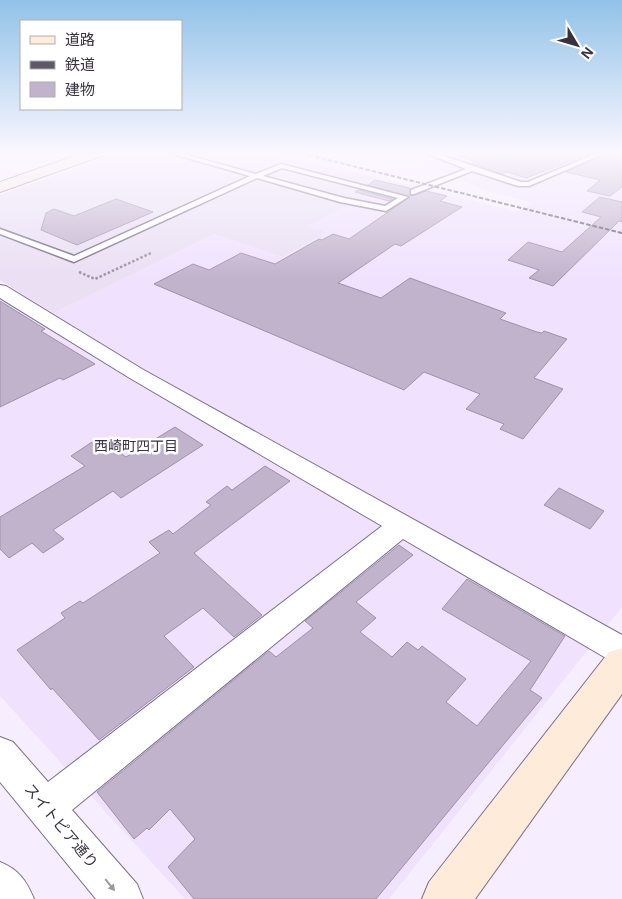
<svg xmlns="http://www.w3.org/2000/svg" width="622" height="899" viewBox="0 0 622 899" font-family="Arial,'Noto Sans JP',sans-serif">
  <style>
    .commercial { fill: #eadff3 }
    .built { fill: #f0e2fe }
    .building { fill: #c2b3cd; stroke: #9f90aa }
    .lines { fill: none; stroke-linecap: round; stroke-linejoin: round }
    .lane-casing { stroke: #7b6f88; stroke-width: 3 }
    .street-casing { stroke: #7b6f88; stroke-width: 2 }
    .secondary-casing { stroke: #7b6f88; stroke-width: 2 }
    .path { stroke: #9a93a1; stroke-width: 2.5; stroke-dasharray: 2.5 2; stroke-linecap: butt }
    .lane { fill: #fff; fill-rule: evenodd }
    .street { fill: #fff; fill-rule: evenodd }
    .secondary { fill: #feebd9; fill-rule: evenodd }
    .rail { stroke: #5f5965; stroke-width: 2; stroke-dasharray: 4.5 2; stroke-linecap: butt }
    .oneway { fill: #9c989e }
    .labels { text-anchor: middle; stroke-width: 5; stroke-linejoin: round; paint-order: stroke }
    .neighbourhood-label { font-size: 14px; fill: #3b2f45; stroke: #fff }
    .near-street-label { font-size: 15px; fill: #38323d; stroke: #fff }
  </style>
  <rect width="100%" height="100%" fill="#f6eeff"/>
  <polygon class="commercial" points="121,152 246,152 377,177 363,185 379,190 308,226 328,232 283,257 214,234 54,313 0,280 0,195"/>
  <polygon class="built" points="398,152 622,152 622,607 389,899 185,899 0,696 0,304 24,294 54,313 214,234 283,257 327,232 307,226 379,190 362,185 377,177 516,212 533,203 484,190"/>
  <g class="building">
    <polygon points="458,152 595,152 526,178 507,172 502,174 472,163 477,162 458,156"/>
    <polygon points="610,152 622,152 622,187 610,196 587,191 600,180 566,172"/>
    <polygon points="375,180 410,188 411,196 426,191 447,196 440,201 462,207 401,246 395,244 338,283 381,298 410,278 506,313 500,319 537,332 542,333 544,331 567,339 534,378 563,389 523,439 500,429 504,424 466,409 480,394 424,372 404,390 154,284 193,264 209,270 241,253 275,264 319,239 322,240 333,234 349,239 410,197 368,185"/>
    <polygon points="359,190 393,199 389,201 355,192"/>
    <polygon points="600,197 622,202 622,222 619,221 553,286 529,278 539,270 508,260 528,242 562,252 601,217 582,212"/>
    <polygon points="116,199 153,212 77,245 41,230 46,213 54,209 74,216"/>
    <polygon points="0,301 45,329 41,331 95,364 63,380 60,378 0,407"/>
    <polygon points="175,427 203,445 121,498 113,491 53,530 64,539 43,553 32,543 9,558 0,549 0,517 85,466 71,456 98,438 126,457"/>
    <polygon points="265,466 290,481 194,553 262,615 234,637 203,608 164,636 194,667 99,740 52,688 51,690 17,650 65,618 61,613 80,601 83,603 160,553 149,542 169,530 173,534 211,505 206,502 227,486 232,490"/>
    <polygon points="559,488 604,511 590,529 544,505"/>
    <polygon points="399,545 413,555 356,602 376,618 360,632 392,657 407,642 418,650 422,646 466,679 446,702 477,726 531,661 442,609 467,579 565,636 530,690 542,698 376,899 194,899 168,867 195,839 170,809 149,830 147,828 134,839 97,792 269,651 276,657 313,628 305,621"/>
  </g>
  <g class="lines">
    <defs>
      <g id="lane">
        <path d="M 166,152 L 176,152 L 256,174 L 281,164 L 408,197 L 386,211 L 340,202 L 257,178 L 74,262 L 0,234 L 0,229 L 74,256 L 250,176 ZM 282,168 L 398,198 L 385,206 L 344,198 L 263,176 Z"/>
        <polygon points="423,152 432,152 521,182 528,182 600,152 608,152 529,186 518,186 472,171 414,194 411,194 411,190 466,169"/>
      </g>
      <g id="street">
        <polygon points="0,285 6,286 142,369 622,635 622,665 611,661 403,539 72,810 137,884 143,899 96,899 0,782 0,737 13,742 48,782 382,526 128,377 0,298"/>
        <path d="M 0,862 C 19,870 26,880 34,899 L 0,899 Z"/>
      </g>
      <g id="secondary">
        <polygon points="86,152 106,152 104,155 0,192 0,182"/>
        <polygon points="622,648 622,694 475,899 422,899 429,882 609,652"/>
      </g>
    </defs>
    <use href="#lane" class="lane-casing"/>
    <use href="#street" class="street-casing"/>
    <use href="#secondary" class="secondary-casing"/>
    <polyline class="path" points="79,272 95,279 151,253"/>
    <use href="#lane" class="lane"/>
    <use href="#street" class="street"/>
    <use href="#secondary" class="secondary"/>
    <polyline class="rail" points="296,152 622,233"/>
  </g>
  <defs><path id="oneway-solid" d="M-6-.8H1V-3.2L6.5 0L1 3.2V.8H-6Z" transform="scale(1.25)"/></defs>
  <use class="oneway" href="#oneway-solid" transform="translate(110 885) rotate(51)"/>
  <linearGradient id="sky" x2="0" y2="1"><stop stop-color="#91c2e8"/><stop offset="0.55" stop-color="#fbf7ff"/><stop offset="1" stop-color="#fbf7ff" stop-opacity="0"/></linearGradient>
  <rect width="622" height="278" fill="url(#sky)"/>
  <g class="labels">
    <g class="neighbourhood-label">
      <text x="136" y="451">西崎町四丁目</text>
    </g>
    <g class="near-street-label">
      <text transform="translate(61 826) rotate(50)" y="5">スイトピア通り</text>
    </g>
  </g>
  <rect x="20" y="20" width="162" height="90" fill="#ffffff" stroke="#afadb1"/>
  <rect x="30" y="36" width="25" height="8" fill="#feebd9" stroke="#afadb1"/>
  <text x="65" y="45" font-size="15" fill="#38323d">道路</text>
  <rect x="30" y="61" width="25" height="8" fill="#5f5965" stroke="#afadb1"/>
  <text x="65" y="70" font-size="15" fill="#38323d">鉄道</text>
  <rect x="30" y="82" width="25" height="15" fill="#c2b3cd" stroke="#afadb1"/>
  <text x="65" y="95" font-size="15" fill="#38323d">建物</text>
  <g transform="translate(577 45) rotate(128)" stroke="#ffffff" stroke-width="4" paint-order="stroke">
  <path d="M0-4L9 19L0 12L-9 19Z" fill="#38323d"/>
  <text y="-8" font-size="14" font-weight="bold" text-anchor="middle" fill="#38323d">N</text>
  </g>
</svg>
